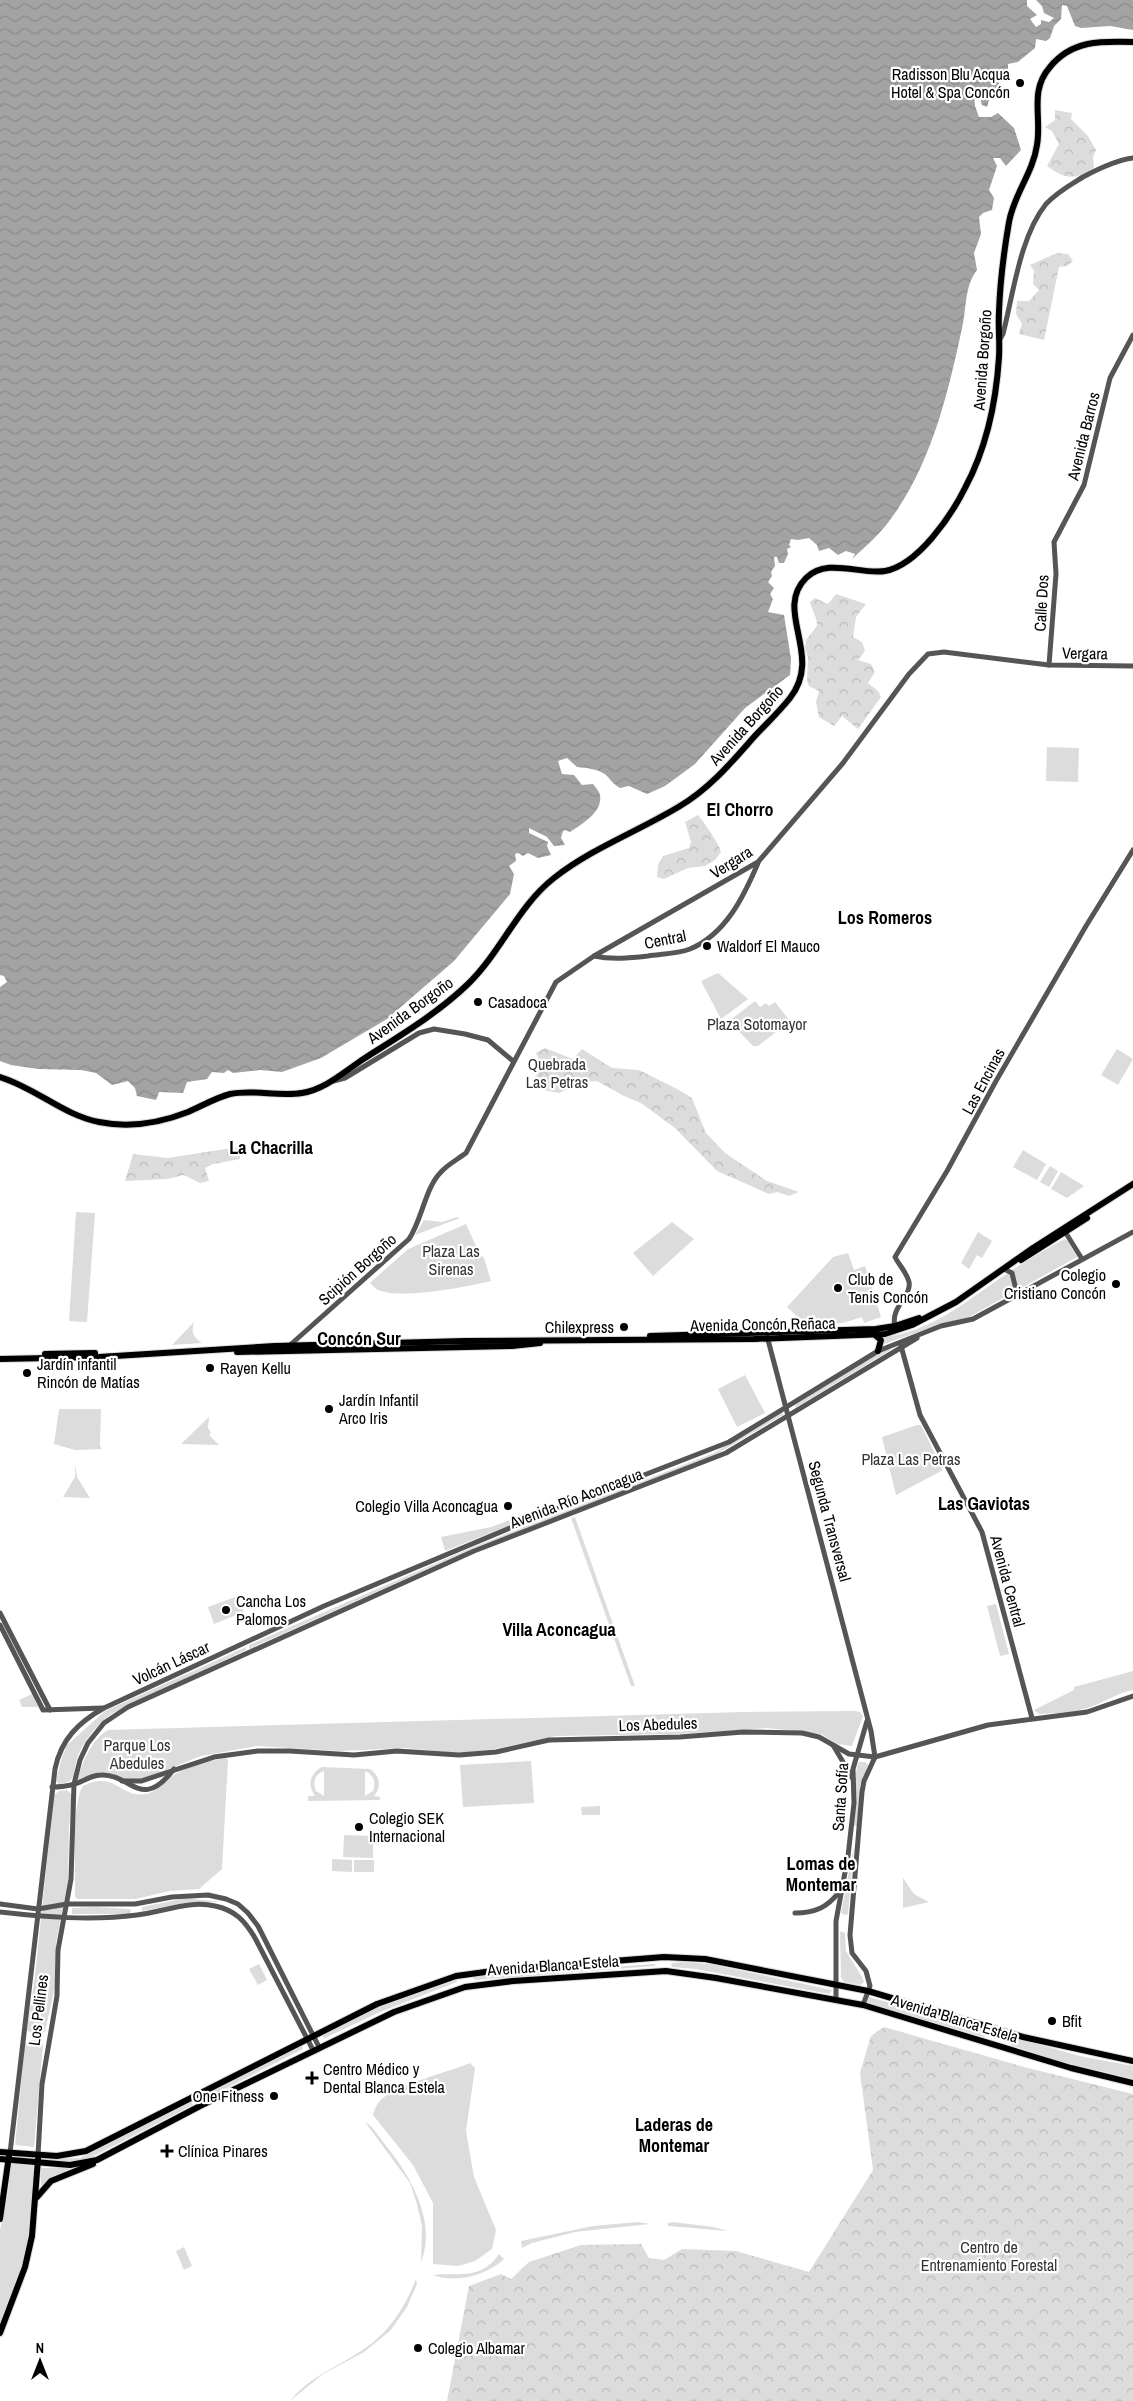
<svg xmlns="http://www.w3.org/2000/svg" width="1133" height="2401" viewBox="0 0 1133 2401" font-family="'Archivo Narrow',sans-serif">
  <style>
    .green { fill: #dcdcdc; fill-rule: evenodd }
    .forest { fill: url(#forest-crowns) }
    .water { fill: url(#water-waves) }
    .lines { fill: none; stroke-linecap: round; stroke-linejoin: round }
    .major-casing { stroke: #dbdbdb; stroke-width: 8 }
    .minor { stroke: #555; stroke-width: 5 }
    .major { stroke: #000; stroke-width: 6 }
    .poi-dot { fill: #000; stroke: #fff; stroke-width: 2 }
    .labels { text-anchor: middle; stroke-width: 4.5; stroke-linejoin: round; paint-order: stroke }
    .poi-label { font-size: 16px; fill: #000; stroke: #fff; text-anchor: start }
    .street-label { font-size: 16px; fill: #000; stroke: #fff }
    .park-label { font-size: 16px; fill: #333; stroke: #fff }
    .neighbourhood-label { font-size: 18px; font-weight: bold; fill: #000; stroke: #fff }
  </style>
  <defs>
    <pattern id="forest-crowns" width="20" height="18" patternUnits="userSpaceOnUse" patternTransform="scale(1.25)"><rect width="20" height="18" fill="#dcdcdc"/><path d="M2 6a3 3 0 1 1 6 0M12 15a3 3 0 1 1 6 0" fill="none" stroke="#bbb"/></pattern>
    <pattern id="water-waves" width="16" height="10" patternUnits="userSpaceOnUse" patternTransform="scale(1.25)"><rect width="16" height="10" fill="#a3a3a3"/><path d="M0 5q4-4 8 0t8 0" fill="none" stroke="#8b8b8b"/></pattern>
  </defs>
  <rect width="100%" height="100%" fill="#fff"/>
  <g class="green">
    <polygon points="1047,747 1079,748 1078,782 1046,781"/>
    <polygon points="718,973 748,999 721,1019 701,981"/>
    <polygon points="755,1001 760,1007 766,1003 769,1006 775,1002 790,1021 758,1046 753,1046 729,1021"/>
    <polygon points="1117,1049 1133,1059 1118,1085 1101,1075"/>
    <polygon points="1023,1150 1046,1164 1037,1180 1013,1167"/>
    <polygon points="1050,1166 1058,1171 1049,1187 1040,1182"/>
    <polygon points="1061,1172 1084,1186 1067,1198 1051,1189"/>
    <polygon points="76,1212 95,1213 87,1322 69,1321"/>
    <polygon points="457,1217 460,1218 415,1235 424,1220 442,1222"/>
    <polygon points="672,1222 694,1239 653,1276 633,1253"/>
    <path d="M 466,1224 L 480,1255 L 484,1258 L 491,1281 C 471,1286 391,1302 375,1288 C 373,1287 372,1284 370,1283 L 408,1249 Z"/>
    <polygon points="978,1232 992,1241 982,1258 977,1255 969,1269 961,1263"/>
    <path d="M 1064,1239 L 1067,1240 L 1077,1257 L 969,1317 L 935,1326 L 884,1344 L 883,1337 C 929,1333 965,1302 1002,1277 C 1022,1263 1043,1251 1064,1239 Z"/>
    <polygon points="848,1253 854,1270 865,1266 881,1317 864,1323 862,1317 843,1323 807,1325 787,1307 833,1257"/>
    <path d="M 194,1322 C 191,1333 193,1337 202,1343 L 172,1345 Z"/>
    <polygon points="891,1348 889,1351 795,1408 795,1405 880,1351"/>
    <polygon points="745,1375 765,1413 737,1427 718,1389"/>
    <polygon points="59,1409 101,1409 100,1446 102,1449 75,1450 54,1444"/>
    <polygon points="782,1411 783,1415 713,1456 474,1548 249,1649 249,1645 473,1547 714,1453"/>
    <polygon points="209,1417 208,1428 211,1433 209,1435 219,1445 181,1444"/>
    <polygon points="917,1425 921,1425 943,1470 896,1495 882,1437"/>
    <polygon points="75,1465 77,1477 90,1498 63,1497 75,1477"/>
    <polygon points="575,1517 635,1686 631,1686 571,1518"/>
    <polygon points="513,1519 523,1520 445,1551 441,1537 491,1527"/>
    <polygon points="238,1596 244,1612 214,1624 208,1607"/>
    <polygon points="996,1604 1009,1654 1000,1656 987,1606"/>
    <path d="M 246,1647 L 246,1650 L 111,1714 C 96,1726 84,1740 77,1758 C 75,1764 75,1772 73,1777 C 70,1783 64,1783 59,1784 L 56,1781 L 62,1757 L 67,1745 L 105,1711 Z"/>
    <path d="M 1133,1671 L 1133,1690 C 1118,1693 1107,1701 1093,1706 C 1076,1713 1057,1713 1039,1714 L 1034,1710 L 1074,1690 L 1074,1687 Z"/>
    <polygon points="32,1694 38,1707 22,1707 19,1700"/>
    <path d="M 855,1711 L 860,1712 L 863,1716 L 852,1746 L 837,1744 L 821,1734 L 767,1728 L 680,1734 L 556,1736 L 495,1749 L 459,1753 L 404,1748 L 340,1751 L 257,1746 L 201,1756 L 154,1775 L 137,1780 L 123,1779 L 113,1775 L 77,1781 C 83,1762 90,1741 108,1730 L 744,1712 Z"/>
    <path d="M 226,1758 L 228,1760 L 222,1869 L 199,1889 L 169,1891 L 136,1899 L 78,1899 L 75,1897 C 76,1875 71,1802 83,1786 C 116,1770 119,1798 145,1794 C 159,1792 165,1779 177,1773 C 191,1765 210,1761 226,1758 Z"/>
    <polygon points="531,1761 534,1803 463,1807 460,1765"/>
    <path d="M 859,1762 L 865,1762 L 868,1765 L 860,1786 L 857,1826 L 854,1826 C 855,1813 854,1768 859,1762 Z"/>
    <path d="M 322,1767 L 370,1769 C 380,1776 382,1786 374,1796 L 380,1797 L 380,1800 L 308,1801 L 308,1796 L 315,1796 C 307,1785 310,1773 322,1767 ZM 324,1771 L 324,1796 L 316,1791 C 312,1782 315,1774 324,1771 ZM 365,1771 C 374,1775 376,1782 373,1791 L 365,1796 Z"/>
    <polygon points="67,1790 72,1795 69,1828 68,1881 56,1943 55,1986 45,2032 31,2033 27,2030 35,1975 54,1795 59,1791"/>
    <polygon points="600,1806 600,1815 582,1815 581,1807"/>
    <polygon points="344,1835 373,1836 373,1858 343,1857"/>
    <polygon points="854,1846 848,1914 845,1915 841,1913"/>
    <polygon points="332,1859 352,1860 352,1872 332,1871"/>
    <rect x="354" y="1860" width="20" height="12"/>
    <polygon points="903,1878 914,1894 929,1902 903,1908"/>
    <polygon points="186,1898 221,1902 190,1902 142,1911 142,1907"/>
    <polygon points="95,1907 130,1909 131,1911 130,1914 72,1914 72,1908"/>
    <polygon points="841,1931 845,1933 846,1951 862,1977 864,1982 860,1985 844,1982 841,1978 840,1933"/>
    <polygon points="681,1962 710,1964 832,1990 829,1994 696,1969 672,1967 671,1965 672,1963"/>
    <polygon points="259,1964 267,1980 258,1985 249,1969"/>
    <polygon points="655,1964 655,1966 475,1980 473,1978 474,1976"/>
    <polygon points="457,1980 457,1982 380,2012 325,2038 323,2037 323,2035 378,2007"/>
    <polygon points="869,1997 986,2030 988,2034 984,2037 867,2003"/>
    <polygon points="1013,2037 1080,2056 1133,2066 1133,2079 1055,2060 1011,2045 1010,2041"/>
    <polygon points="29,2040 38,2040 43,2045 34,2147 15,2145 25,2044"/>
    <polygon points="302,2045 303,2049 207,2098 205,2095"/>
    <path d="M 470,2063 L 475,2068 L 466,2131 L 474,2177 L 496,2230 L 494,2240 L 492,2249 L 475,2261 L 458,2266 L 433,2264 L 433,2203 L 413,2165 L 373,2115 C 374,2109 378,2102 383,2098 C 402,2083 446,2073 470,2063 Z"/>
    <polygon points="191,2101 193,2105 90,2158 71,2163 44,2161 44,2159 80,2158"/>
    <path d="M 365,2122 C 372,2126 378,2135 383,2142 C 409,2173 438,2221 421,2263 L 422,2226 L 417,2204 L 410,2183 Z"/>
    <path d="M 11,2163 L 33,2166 C 34,2230 24,2267 0,2326 L 0,2230 L 8,2193 Z"/>
    <polygon points="41,2168 73,2168 50,2178 41,2187"/>
    <polygon points="638,2222 650,2224 575,2232 532,2243 522,2248 521,2241 593,2226"/>
    <polygon points="673,2222 713,2227 728,2231 668,2226 668,2223"/>
    <polygon points="184,2247 192,2266 184,2270 176,2251"/>
    <path d="M 499,2254 L 504,2259 C 487,2275 455,2284 433,2275 C 459,2272 480,2281 499,2254 Z"/>
    <path d="M 416,2279 L 417,2284 L 407,2307 L 390,2331 L 364,2352 L 323,2374 L 290,2401 C 310,2376 336,2368 361,2351 C 389,2333 404,2309 416,2279 Z"/>
  </g>
  <g class="forest">
    <path d="M 1055,110 L 1072,113 L 1071,119 L 1088,136 L 1096,150 L 1093,157 L 1094,168 C 1075,180 1066,180 1047,166 L 1059,144 L 1052,131 L 1045,127 L 1055,120 Z"/>
    <polygon points="1057,253 1068,254 1073,261 1067,266 1059,267 1044,340 1019,334 1022,324 1016,314 1017,301 1029,301 1039,290 1033,284 1034,271 1030,265"/>
    <path d="M 836,594 L 866,604 L 856,617 L 853,637 L 862,642 L 865,651 L 858,660 L 871,664 L 875,672 L 868,683 L 878,691 L 881,697 L 858,729 L 842,716 L 834,726 L 819,717 L 816,702 L 819,691 L 809,686 L 807,681 L 808,657 L 805,648 L 806,640 L 817,626 C 817,616 812,611 810,602 L 815,598 L 828,604 Z"/>
    <path d="M 698,815 C 704,822 720,845 721,852 L 715,860 L 705,866 L 688,868 L 664,879 L 657,877 L 658,865 L 663,856 L 689,848 L 691,842 L 685,822 Z"/>
    <path d="M 545,1048 L 573,1059 L 582,1049 L 612,1068 L 639,1070 L 679,1090 L 692,1098 L 706,1133 L 725,1153 L 767,1181 L 799,1192 L 789,1196 L 777,1192 L 769,1194 L 717,1171 L 675,1128 L 641,1103 L 624,1096 L 597,1081 L 584,1082 L 559,1093 L 543,1090 C 536,1080 534,1074 540,1062 L 536,1053 Z"/>
    <polygon points="238,1147 241,1150 240,1159 213,1164 205,1168 209,1181 200,1183 184,1175 167,1179 125,1181 133,1154 168,1158"/>
    <polygon points="884,2027 1024,2067 1133,2094 1133,2401 447,2401 469,2286 501,2274 511,2279 529,2262 581,2245 641,2244 649,2258 664,2260 682,2249 736,2251 809,2272 873,2170 860,2073 871,2036"/>
  </g>
  <path class="water" d="M 0,0 L 1027,0 L 1027,6 L 1037,15 L 1030,19 L 1036,27 L 1041,24 L 1041,20 L 1049,22 L 1054,18 L 1044,13 L 1042,6 L 1036,0 L 1133,0 L 1133,30 L 1110,26 L 1081,28 L 1075,26 L 1067,6 L 1062,5 L 1061,19 L 1054,26 L 1050,38 L 1046,41 L 1036,39 L 1035,48 L 1018,62 L 1008,64 L 1008,73 L 991,69 L 991,74 L 998,81 L 1002,91 L 990,97 L 987,107 L 982,105 L 979,94 L 974,93 L 975,106 L 979,117 L 991,117 L 998,113 L 1014,128 L 1021,150 L 1006,166 L 1000,158 L 993,158 L 997,166 L 989,190 L 994,198 L 992,210 L 983,213 L 979,217 L 981,234 L 974,253 L 977,270 C 964,287 967,308 962,328 C 948,394 931,465 890,520 C 879,535 865,547 852,559 L 855,554 L 846,551 L 838,555 L 829,548 L 819,551 L 817,545 L 809,538 L 798,540 L 791,539 L 789,545 L 791,547 L 787,549 L 788,554 L 784,563 L 779,563 L 777,557 L 774,557 L 775,566 L 771,572 L 772,576 L 768,582 L 774,588 L 770,594 L 773,599 L 768,612 L 784,615 L 791,659 L 790,675 L 745,708 L 695,764 L 665,786 L 647,794 L 629,786 L 620,788 C 615,785 612,782 608,777 C 601,769 587,768 577,767 L 567,758 L 558,761 L 562,774 L 574,775 L 582,785 L 593,784 C 596,788 599,791 600,795 C 603,812 582,824 570,832 L 565,830 L 563,831 L 561,838 L 565,845 L 554,846 L 547,837 L 529,828 L 529,833 L 548,842 L 547,846 L 551,855 L 538,858 L 528,853 L 523,856 L 518,853 L 515,854 L 516,861 L 509,866 L 514,874 L 510,894 L 454,961 L 387,1019 L 321,1058 L 282,1072 L 260,1070 L 233,1073 L 228,1070 L 224,1073 L 212,1072 L 207,1079 L 187,1082 L 183,1093 L 159,1092 L 156,1100 L 137,1096 L 135,1088 L 128,1081 L 112,1085 L 96,1073 L 81,1070 L 38,1069 L 11,1065 L 0,1061 L 0,987 L 7,982 L 4,976 L 0,975 Z"/>
  <g class="lines">
    <defs>
      <g id="major">
        <path d="M 0,1077 C 36,1088 63,1115 99,1122 C 129,1128 160,1123 188,1112 C 202,1106 215,1098 230,1094 C 254,1089 278,1097 302,1093 C 326,1089 345,1071 365,1058 C 401,1035 438,1013 468,984 C 501,952 518,906 554,878 C 592,848 639,831 680,806 C 709,789 731,763 753,738 C 765,725 779,712 790,698 C 824,655 773,611 806,578 C 827,557 860,575 885,571 C 918,565 951,516 965,488 C 987,447 996,404 999,357 C 1000,342 998,327 999,312 C 1000,282 1004,251 1009,222 C 1014,194 1033,173 1037,145 C 1042,117 1029,91 1050,67 C 1072,40 1101,41 1133,42"/>
        <polyline points="1021,1260 1087,1218"/>
        <polyline points="875,1335 881,1340 878,1351"/>
        <polyline points="650,1336 876,1329 895,1326 919,1318"/>
        <polyline points="237,1352 512,1346 540,1343"/>
        <polyline points="45,1354 95,1353"/>
        <polyline points="0,1359 99,1357 275,1346 465,1341 754,1339 885,1334 912,1325 956,1302 1033,1248 1133,1184"/>
        <polyline points="0,2152 57,2156 86,2151 377,2004 456,1976 500,1970 664,1957 705,1959 868,1991 1023,2037 1133,2061"/>
        <polyline points="0,2159 70,2165 97,2160 200,2106 394,2012 465,1987 513,1981 666,1971 716,1978 863,2005 1071,2068 1133,2083"/>
        <polyline points="37,2197 51,2181 93,2164"/>
        <polyline points="0,2219 9,2156"/>
        <polyline points="0,2333 25,2267 32,2236 38,2159"/>
      </g>
    </defs>
    <use href="#major" class="major-casing"/>
    <g class="minor">
      <path d="M 1000,339 L 1003,334 C 1013,295 1020,236 1046,204 C 1057,192 1070,185 1083,177 C 1098,169 1116,160 1133,158"/>
      <polyline points="1049,665 1056,574 1054,542 1084,485 1110,378 1133,335"/>
      <path d="M 594,956 C 612,960 630,958 648,956 C 662,954 677,954 690,949 C 726,934 744,896 758,863"/>
      <polyline points="330,1082 345,1078 419,1033 434,1029 465,1034 488,1040 513,1061"/>
      <polyline points="1064,1230 1082,1259"/>
      <polyline points="1004,1269 1012,1273 1017,1294"/>
      <path d="M 895,1326 C 890,1307 912,1296 909,1282 C 907,1273 899,1265 895,1257 L 947,1171 L 996,1081 L 1086,926 L 1133,850"/>
      <polyline points="767,1336 871,1731 875,1757 864,1781 862,1792 850,1935 852,1953 866,1971 870,1986 863,2005"/>
      <path d="M 289,1346 L 409,1239 C 422,1220 425,1188 441,1172 C 447,1165 458,1159 466,1153 L 556,982 L 594,956 L 758,862 L 843,763 L 909,674 L 928,654 L 944,652 L 1049,665 L 1133,666"/>
      <polyline points="901,1346 920,1415 982,1532 1032,1718"/>
      <polyline points="0,1613 50,1710"/>
      <polyline points="0,1625 43,1710 103,1708"/>
      <polyline points="833,1745 853,1779"/>
      <polyline points="122,1781 141,1781 214,1757 258,1751 290,1751 354,1755 397,1751 459,1755 496,1752 549,1740 680,1737 743,1732 802,1733 819,1737 849,1754 875,1757 988,1725 1087,1712 1133,1696"/>
      <path d="M 52,1787 C 59,1787 68,1786 75,1784 C 84,1781 91,1775 101,1775 C 132,1774 141,1812 174,1769"/>
      <polyline points="0,1904 38,1909 67,1904 135,1904 172,1897 208,1895 226,1899 238,1904 248,1913 258,1926 319,2047"/>
      <path d="M 0,1912 C 44,1917 92,1921 137,1915 C 163,1912 189,1900 215,1906 C 235,1910 245,1921 255,1938 L 313,2050"/>
      <path d="M 795,1913 C 814,1913 827,1908 839,1892"/>
      <polyline points="836,2000 836,1921 848,1856 854,1803 853,1769 867,1721"/>
      <path d="M 10,2153 L 55,1769 C 61,1739 79,1722 104,1708 L 324,1606 L 541,1515 L 729,1442 L 878,1351 L 941,1326 L 973,1319 L 1133,1232"/>
      <polyline points="38,2155 42,2084 57,1996 58,1950 71,1879 74,1784 80,1760 88,1743 104,1723 128,1707 474,1551 726,1453 917,1338"/>
    </g>
    <use href="#major" class="major"/>
  </g>
  <g class="poi-dot">
    <circle cx="1020" cy="83" r="5"/>
    <circle cx="707" cy="946" r="5"/>
    <circle cx="478" cy="1002" r="5"/>
    <circle cx="1116" cy="1284" r="5"/>
    <circle cx="838" cy="1288" r="5"/>
    <circle cx="624" cy="1327" r="5"/>
    <circle cx="210" cy="1368" r="5"/>
    <circle cx="27" cy="1373" r="5"/>
    <circle cx="329" cy="1409" r="5"/>
    <circle cx="508" cy="1506" r="5"/>
    <circle cx="226" cy="1610" r="5"/>
    <circle cx="359" cy="1827" r="5"/>
    <circle cx="1052" cy="2021" r="5"/>
    <path d="M309.5 2070.5h5v5h5v5h-5v5h-5v-5h-5v-5h5z"/>
    <circle cx="274" cy="2096" r="5"/>
    <path d="M164.5 2143.5h5v5h5v5h-5v5h-5v-5h-5v-5h5z"/>
    <circle cx="418" cy="2348" r="5"/>
  </g>
  <g class="labels">
    <g class="poi-label">
      <text x="1010" y="80" text-anchor="end">Radisson Blu Acqua<tspan x="1010" dy="18">Hotel &amp; Spa Concón</tspan></text>
      <text x="717" y="952">Waldorf El Mauco</text>
      <text x="488" y="1008">Casadoca</text>
      <text x="1106" y="1281" text-anchor="end">Colegio<tspan x="1106" dy="18">Cristiano Concón</tspan></text>
      <text x="848" y="1285">Club de<tspan x="848" dy="18">Tenis Concón</tspan></text>
      <text x="614" y="1333" text-anchor="end">Chilexpress</text>
      <text x="37" y="1370">Jardín infantil<tspan x="37" dy="18">Rincón de Matías</tspan></text>
      <text x="220" y="1374">Rayen Kellu</text>
      <text x="339" y="1406">Jardín Infantil<tspan x="339" dy="18">Arco Iris</tspan></text>
      <text x="498" y="1512" text-anchor="end">Colegio Villa Aconcagua</text>
      <text x="236" y="1607">Cancha Los<tspan x="236" dy="18">Palomos</tspan></text>
      <text x="369" y="1824">Colegio SEK<tspan x="369" dy="18">Internacional</tspan></text>
      <text x="1062" y="2027">Bfit</text>
      <text x="323" y="2075">Centro Médico y<tspan x="323" dy="18">Dental Blanca Estela</tspan></text>
      <text x="264" y="2102" text-anchor="end">One Fitness</text>
      <text x="178" y="2157">Clínica Pinares</text>
      <text x="428" y="2354">Colegio Albamar</text>
    </g>
    <g class="street-label">
      <text transform="translate(982 360) rotate(-86)" y="6">Avenida Borgoño</text>
      <text transform="translate(1083 436) rotate(-76)" y="6">Avenida Barros</text>
      <text transform="translate(1041 603) rotate(-87)" y="6">Calle Dos</text>
      <text transform="translate(1085 653) rotate(1)" y="6">Vergara</text>
      <text transform="translate(746 725) rotate(-48)" y="6">Avenida Borgoño</text>
      <text transform="translate(731 862) rotate(-32)" y="6">Vergara</text>
      <text transform="translate(665 939) rotate(-11)" y="6">Central</text>
      <text transform="translate(410 1010) rotate(-36)" y="6">Avenida Borgoño</text>
      <text transform="translate(983 1081) rotate(-62)" y="6">Las Encinas</text>
      <text transform="translate(357 1269) rotate(-42)" y="6">Scipión Borgoño</text>
      <text transform="translate(763 1324) rotate(-1)" y="6">Avenida Concón Reñaca</text>
      <text transform="translate(576 1498) rotate(-21)" y="6">Avenida Río Aconcagua</text>
      <text transform="translate(830 1521) rotate(75)" y="6">Segunda Transversal</text>
      <text transform="translate(1008 1581) rotate(75)" y="6">Avenida Central</text>
      <text transform="translate(171 1663) rotate(-25)" y="6">Volcán Láscar</text>
      <text transform="translate(658 1724) rotate(-2)" y="6">Los Abedules</text>
      <text transform="translate(840 1797) rotate(-86)" y="6">Santa Sofía</text>
      <text transform="translate(553 1965) rotate(-4)" y="6">Avenida Blanca Estela</text>
      <text transform="translate(38 2010) rotate(-83)" y="6">Los Pellines</text>
      <text transform="translate(955 2018) rotate(17)" y="6">Avenida Blanca Estela</text>
    </g>
    <g class="park-label">
      <text x="757" y="1030">Plaza Sotomayor</text>
      <text x="557" y="1070">Quebrada<tspan x="557" dy="18">Las Petras</tspan></text>
      <text x="451" y="1257">Plaza Las<tspan x="451" dy="18">Sirenas</tspan></text>
      <text x="911" y="1465">Plaza Las Petras</text>
      <text x="137" y="1751">Parque Los<tspan x="137" dy="18">Abedules</tspan></text>
      <text x="989" y="2253">Centro de<tspan x="989" dy="18">Entrenamiento Forestal</tspan></text>
    </g>
    <g class="neighbourhood-label">
      <text x="740" y="816">El Chorro</text>
      <text x="885" y="924">Los Romeros</text>
      <text x="271" y="1154">La Chacrilla</text>
      <text x="359" y="1345">Concón Sur</text>
      <text x="984" y="1510">Las Gaviotas</text>
      <text x="559" y="1636">Villa Aconcagua</text>
      <text x="821" y="1870">Lomas de<tspan x="821" dy="21">Montemar</tspan></text>
      <text x="674" y="2131">Laderas de<tspan x="674" dy="21">Montemar</tspan></text>
    </g>
  </g>
  <g transform="translate(40 2361)" stroke="#ffffff" stroke-width="4" paint-order="stroke">
  <path d="M0-4L9 19L0 12L-9 19Z" fill="#000000"/>
  <text y="-8" font-size="14" font-weight="bold" text-anchor="middle" fill="#000000">N</text>
  </g>
</svg>
